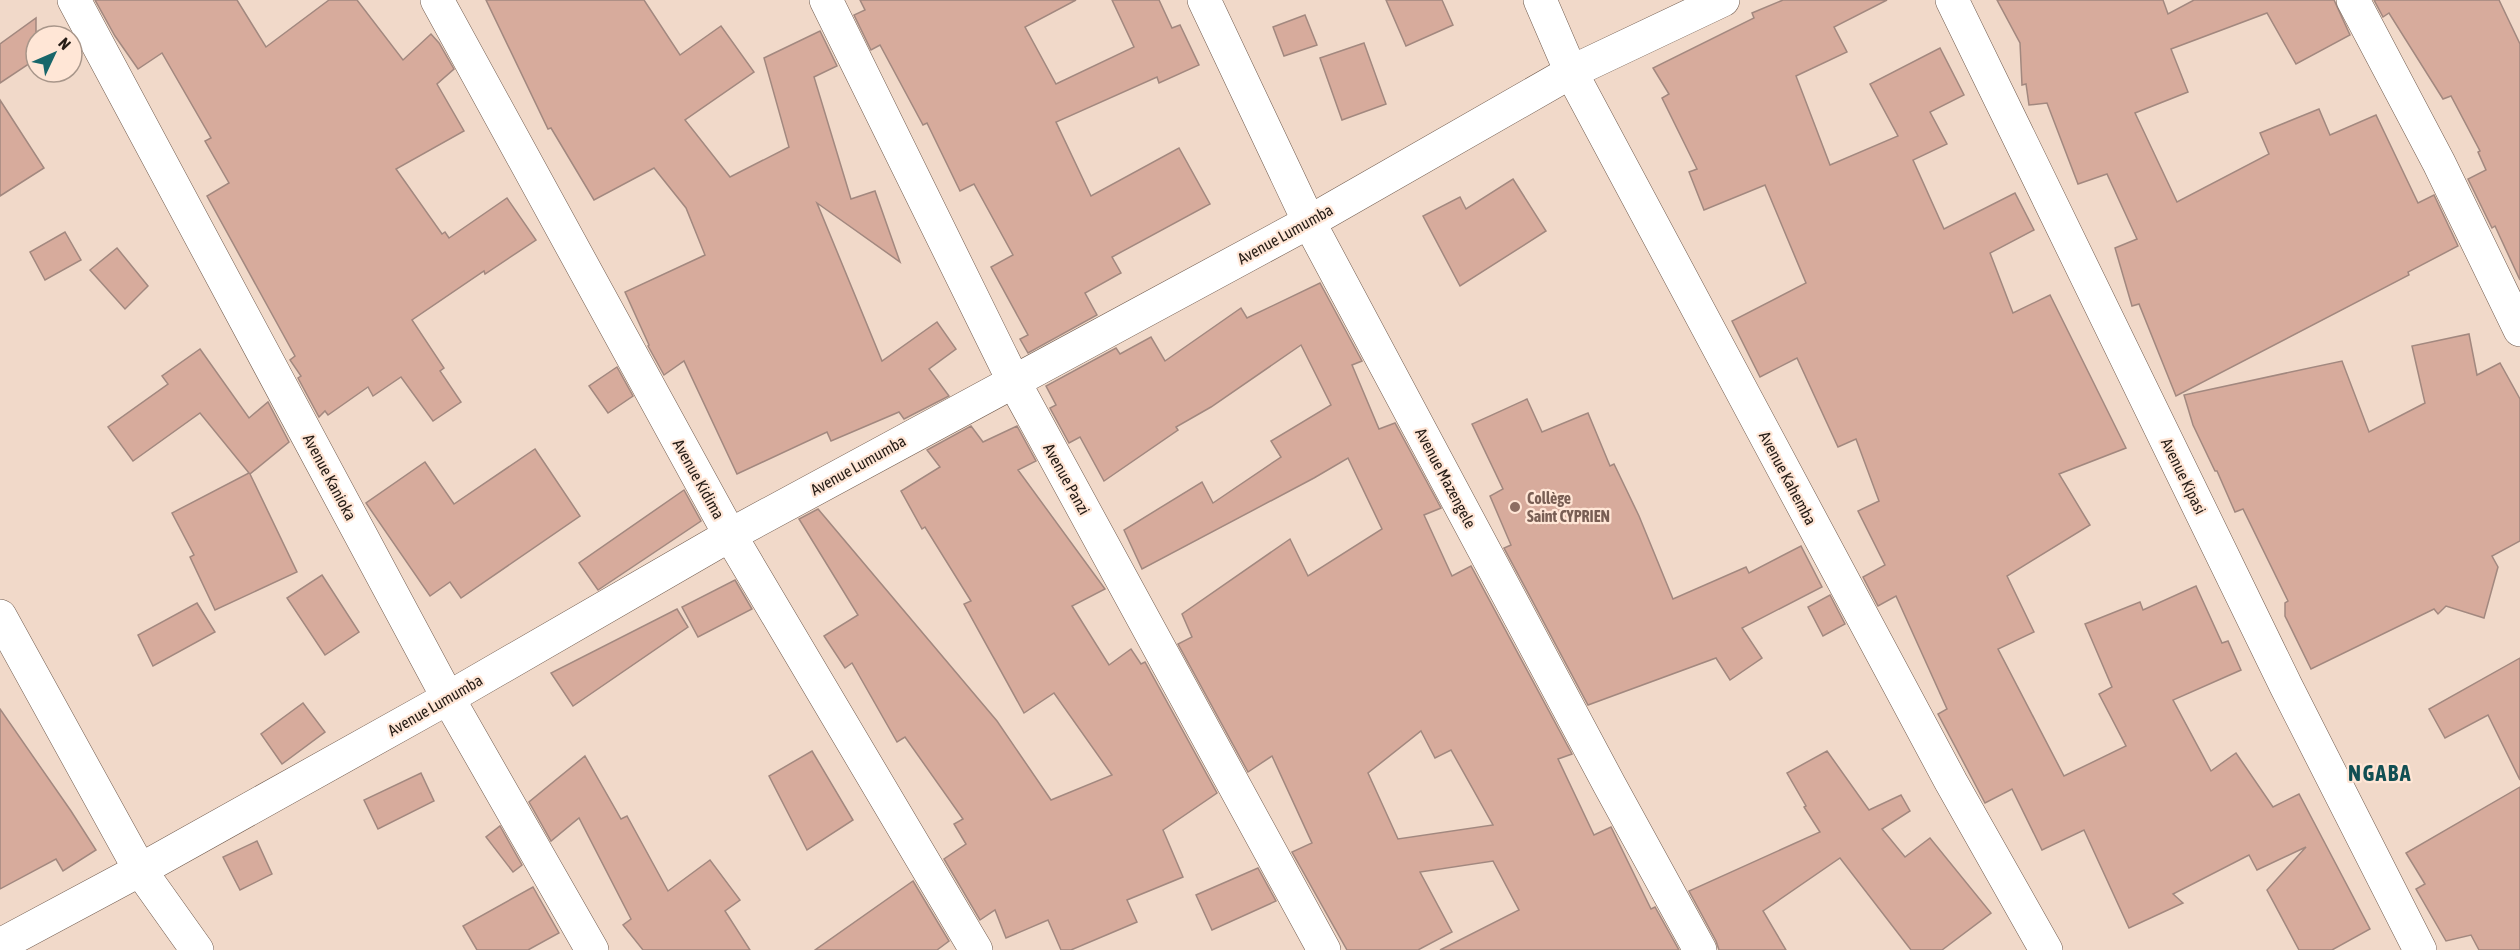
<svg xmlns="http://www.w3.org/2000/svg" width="2520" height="950" viewBox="0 0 2520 950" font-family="'Asap Condensed',sans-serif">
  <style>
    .building { fill: #d7ab9c; stroke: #a2887f; stroke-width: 1.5; fill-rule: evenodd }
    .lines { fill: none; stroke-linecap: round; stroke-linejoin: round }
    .minor-casing { stroke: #705b4e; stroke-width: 34 }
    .minor { stroke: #fff; stroke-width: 33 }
    .education-dot { fill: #8d6e63; stroke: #ffe6d6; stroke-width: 2 }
    .labels { text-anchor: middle; stroke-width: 4.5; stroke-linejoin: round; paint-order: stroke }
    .street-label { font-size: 16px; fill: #261d17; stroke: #ffe6d6 }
    .education-label { font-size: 16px; font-weight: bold; fill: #785e54; stroke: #ffe6d6; text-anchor: start }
    .district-label { font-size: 22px; font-weight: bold; letter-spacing: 1.5px; fill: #114f53; stroke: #ffe6d6 }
  </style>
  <rect width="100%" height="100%" fill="#f1d9c9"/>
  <g class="building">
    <polygon points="95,0 237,0 266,47 329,0 357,0 403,60 431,34 439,43 454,69 437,84 464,131 396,169 442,234 445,232 449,238 507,198 536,240 485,274 484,271 412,320 444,368 440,371 461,402 433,421 401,377 373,396 368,387 328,415 325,411 319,417 298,378 301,376 290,360 295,356 207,196 229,183 205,141 211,138 162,53 138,69 115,36"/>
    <polygon points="486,0 644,0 680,55 721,26 754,72 685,120 730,177 789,147 764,58 820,31 837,66 814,77 851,199 875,191 900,262 817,203 882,361 937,322 956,349 929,369 949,396 904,419 899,412 831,441 827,432 737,474 684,361 664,375 648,346 649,345 625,292 705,255 686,208 654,168 594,200 551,128 548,129"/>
    <polygon points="860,0 1076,0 1025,27 1056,84 1134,47 1112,0 1159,0 1172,28 1180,25 1199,65 1159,83 1157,77 1056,122 1091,196 1179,148 1210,204 1112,257 1121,273 1085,293 1097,315 1028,353 1020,339 1028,335 991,267 1013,255 974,184 960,191 927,123 923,125 880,45 871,50 854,15 865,10"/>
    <polygon points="1386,0 1442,0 1453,25 1406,46"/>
    <polygon points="1783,0 1887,0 1834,27 1847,52 1796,76 1830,165 1898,136 1870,84 1940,48 1964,95 1930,112 1947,144 1913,160 1944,229 2015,193 2034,230 1990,253 2013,313 2050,295 2126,448 2059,474 2090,525 2007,576 2034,632 1998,649 2064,776 2126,746 2099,694 2112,687 2085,624 2140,602 2143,610 2196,586 2222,643 2228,641 2241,670 2173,700 2211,771 2236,753 2273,807 2299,794 2370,929 2332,950 2299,950 2267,890 2306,847 2257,870 2249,855 2173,894 2183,903 2129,928 2084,830 2042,850 2012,789 1985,803 1938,714 1947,709 1896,596 1878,606 1863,577 1885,565 1858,511 1879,501 1856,439 1838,447 1797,358 1760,377 1732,321 1806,283 1765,185 1704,210 1689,172 1697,169 1662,98 1669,94 1653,68 1754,18 1752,13"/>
    <polygon points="1997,0 2163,0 2168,14 2194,0 2334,0 2350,35 2296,64 2267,13 2171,49 2188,92 2135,113 2177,202 2269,154 2260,133 2319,109 2330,135 2376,115 2418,203 2434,195 2458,246 2408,272 2409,275 2176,396 2139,304 2132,306 2115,248 2137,239 2107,174 2078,184 2047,103 2029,105 2026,84 2022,85 2020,43"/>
    <polygon points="2374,0 2499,0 2520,44 2520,280 2495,226 2492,228 2468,179 2486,170 2478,152 2480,151 2451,96 2443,99 2389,13 2383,17"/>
    <polygon points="1305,15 1317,45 1284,56 1273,27"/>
    <polygon points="36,18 36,59 0,83 0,44"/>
    <polygon points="1364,43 1386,104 1342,120 1320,58"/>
    <polygon points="0,100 44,168 0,196"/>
    <polygon points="1513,179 1546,231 1460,286 1423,216 1460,197 1466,209"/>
    <polygon points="65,232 81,260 45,280 30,252"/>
    <polygon points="117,248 148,286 125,309 90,270"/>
    <path d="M 1320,283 L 1362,361 L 1352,365 L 1379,429 L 1395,423 L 1441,508 L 1424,515 L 1452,576 L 1471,566 L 1572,754 L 1558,759 L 1594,835 L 1611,827 L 1651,909 L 1655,907 L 1679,950 L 1440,950 L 1519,910 L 1493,861 L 1420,872 L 1452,932 L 1418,950 L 1347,950 L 1292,852 L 1312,843 L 1272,756 L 1248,772 L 1178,644 L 1192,637 L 1182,614 L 1290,539 L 1308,576 L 1382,529 L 1348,458 L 1314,478 L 1142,569 L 1124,530 L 1202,482 L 1213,503 L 1281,457 L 1271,441 L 1331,405 L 1301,345 L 1211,407 L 1176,427 L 1178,430 L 1104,481 L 1080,437 L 1069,443 L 1050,408 L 1056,405 L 1046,386 L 1116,348 L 1120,354 L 1151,337 L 1165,361 L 1241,308 L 1247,318 ZM 1421,731 L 1435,758 L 1451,750 L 1493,825 L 1398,839 L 1368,773 Z"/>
    <polygon points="2469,334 2477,375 2500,363 2520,399 2520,541 2492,556 2498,567 2484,618 2446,606 2438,614 2434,609 2311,669 2285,616 2285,603 2288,601 2243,509 2235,512 2217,471 2215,471 2193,425 2184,395 2342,361 2369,432 2425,403 2412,346"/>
    <polygon points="200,349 249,418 268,402 289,442 250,474 297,572 215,610 190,557 194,555 172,513 249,473 200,413 133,461 108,427 168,384 162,376"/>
    <polygon points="617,367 633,396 608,413 589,386"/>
    <polygon points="1527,399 1542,432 1588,413 1610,466 1614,464 1639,516 1673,599 1746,567 1749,573 1801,546 1822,587 1742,628 1762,658 1730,680 1716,658 1588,705 1504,548 1511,545 1490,496 1503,489 1472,424"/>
    <polygon points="971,426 983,442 1017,426 1036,461 1018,470 1105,589 1072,606 1109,665 1131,649 1141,664 1145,662 1217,793 1163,830 1183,877 1127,900 1137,922 1071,950 1061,950 1048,920 1006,938 995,910 980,920 944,859 966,844 954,824 963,819 905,737 897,742 852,663 845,668 824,636 858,615 799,519 818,509 997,721 1051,800 1112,775 1054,693 1024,713 964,604 971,601 925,527 922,529 901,491 940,467 927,450"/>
    <polygon points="535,449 580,516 461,598 450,582 430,596 366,503 425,462 454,504"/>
    <polygon points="684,490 701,521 598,590 579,563"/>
    <polygon points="322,575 359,632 325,655 287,598"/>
    <polygon points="735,580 752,609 698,637 682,607"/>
    <polygon points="1830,595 1845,624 1823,636 1808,607"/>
    <polygon points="197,603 215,632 153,666 138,635"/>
    <polygon points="677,609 688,627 573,706 551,673"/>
    <polygon points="2520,658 2520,780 2488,715 2445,738 2429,709"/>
    <polygon points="303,703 325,732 282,764 261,734"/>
    <polygon points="0,709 71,811 96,850 63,871 56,859 0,889"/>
    <polygon points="812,751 853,820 807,850 769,776"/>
    <polygon points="1827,751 1869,810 1901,795 1910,811 1882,829 1905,857 1930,838 1991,913 1942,950 1911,950 1840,858 1763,911 1786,950 1719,950 1716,941 1689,891 1820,832 1804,807 1806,806 1787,773"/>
    <polygon points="585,756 621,819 627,816 668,891 710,860 740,900 725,911 750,950 643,950 623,925 631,919 579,818 551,841 529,802"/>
    <polygon points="421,773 434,801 378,829 364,800"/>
    <polygon points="2520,787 2520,950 2479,950 2471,935 2446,941 2416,889 2425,884 2406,853"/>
    <polygon points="500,826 522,865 513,872 486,837"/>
    <polygon points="257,841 272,874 240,890 223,857"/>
    <polygon points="1258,868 1276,901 1212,930 1196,895"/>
    <polygon points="913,881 949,941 937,950 815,950"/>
    <polygon points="533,887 559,933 528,950 477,950 463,926"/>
  </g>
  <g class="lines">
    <defs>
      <g id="minor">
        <polyline points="74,0 448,698 592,950"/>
        <polyline points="437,0 730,535 976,950"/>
        <polyline points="826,0 1013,380 1324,950"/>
        <polyline points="1204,0 1309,222 1609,784 1700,950"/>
        <polyline points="1540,0 1571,72 1951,782 2046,950"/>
        <polyline points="1952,0 2286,686 2420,950"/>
        <polyline points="2353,0 2439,163 2520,330"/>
        <polyline points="0,616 140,870 197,950"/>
        <polyline points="0,945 140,870 448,698 730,535 1309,222 1571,72 1723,0"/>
      </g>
    </defs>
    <use href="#minor" class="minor-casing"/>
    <use href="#minor" class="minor"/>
  </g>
  <circle class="education-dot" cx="1515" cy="507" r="6"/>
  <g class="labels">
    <g class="street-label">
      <text transform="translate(1285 234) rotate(-29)" y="6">Avenue Lumumba</text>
      <text transform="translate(858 465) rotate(-29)" y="6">Avenue Lumumba</text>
      <text transform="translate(2184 476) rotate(64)" y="6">Avenue Kipasi</text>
      <text transform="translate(330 477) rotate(62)" y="6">Avenue Kanioka</text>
      <text transform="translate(1446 478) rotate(62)" y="6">Avenue Mazengele</text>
      <text transform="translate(1788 478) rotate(62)" y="6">Avenue Kahemba</text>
      <text transform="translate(699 479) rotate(61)" y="6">Avenue Kidima</text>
      <text transform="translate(1067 479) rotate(61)" y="6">Avenue Panzi</text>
      <text transform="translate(435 705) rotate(-30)" y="6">Avenue Lumumba</text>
    </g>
    <g class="education-label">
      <text x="1527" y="504">Collège<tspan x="1527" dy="18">Saint CYPRIEN</tspan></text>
    </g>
    <g class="district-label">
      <text x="2380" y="781">NGABA</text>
    </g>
  </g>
  <g transform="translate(54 54) rotate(46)"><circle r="28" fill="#ffe6d6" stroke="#a8968a" stroke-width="1.5"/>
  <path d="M0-4.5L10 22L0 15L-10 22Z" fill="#18666a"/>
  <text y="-9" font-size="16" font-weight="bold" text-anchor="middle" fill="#261d17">N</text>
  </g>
</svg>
